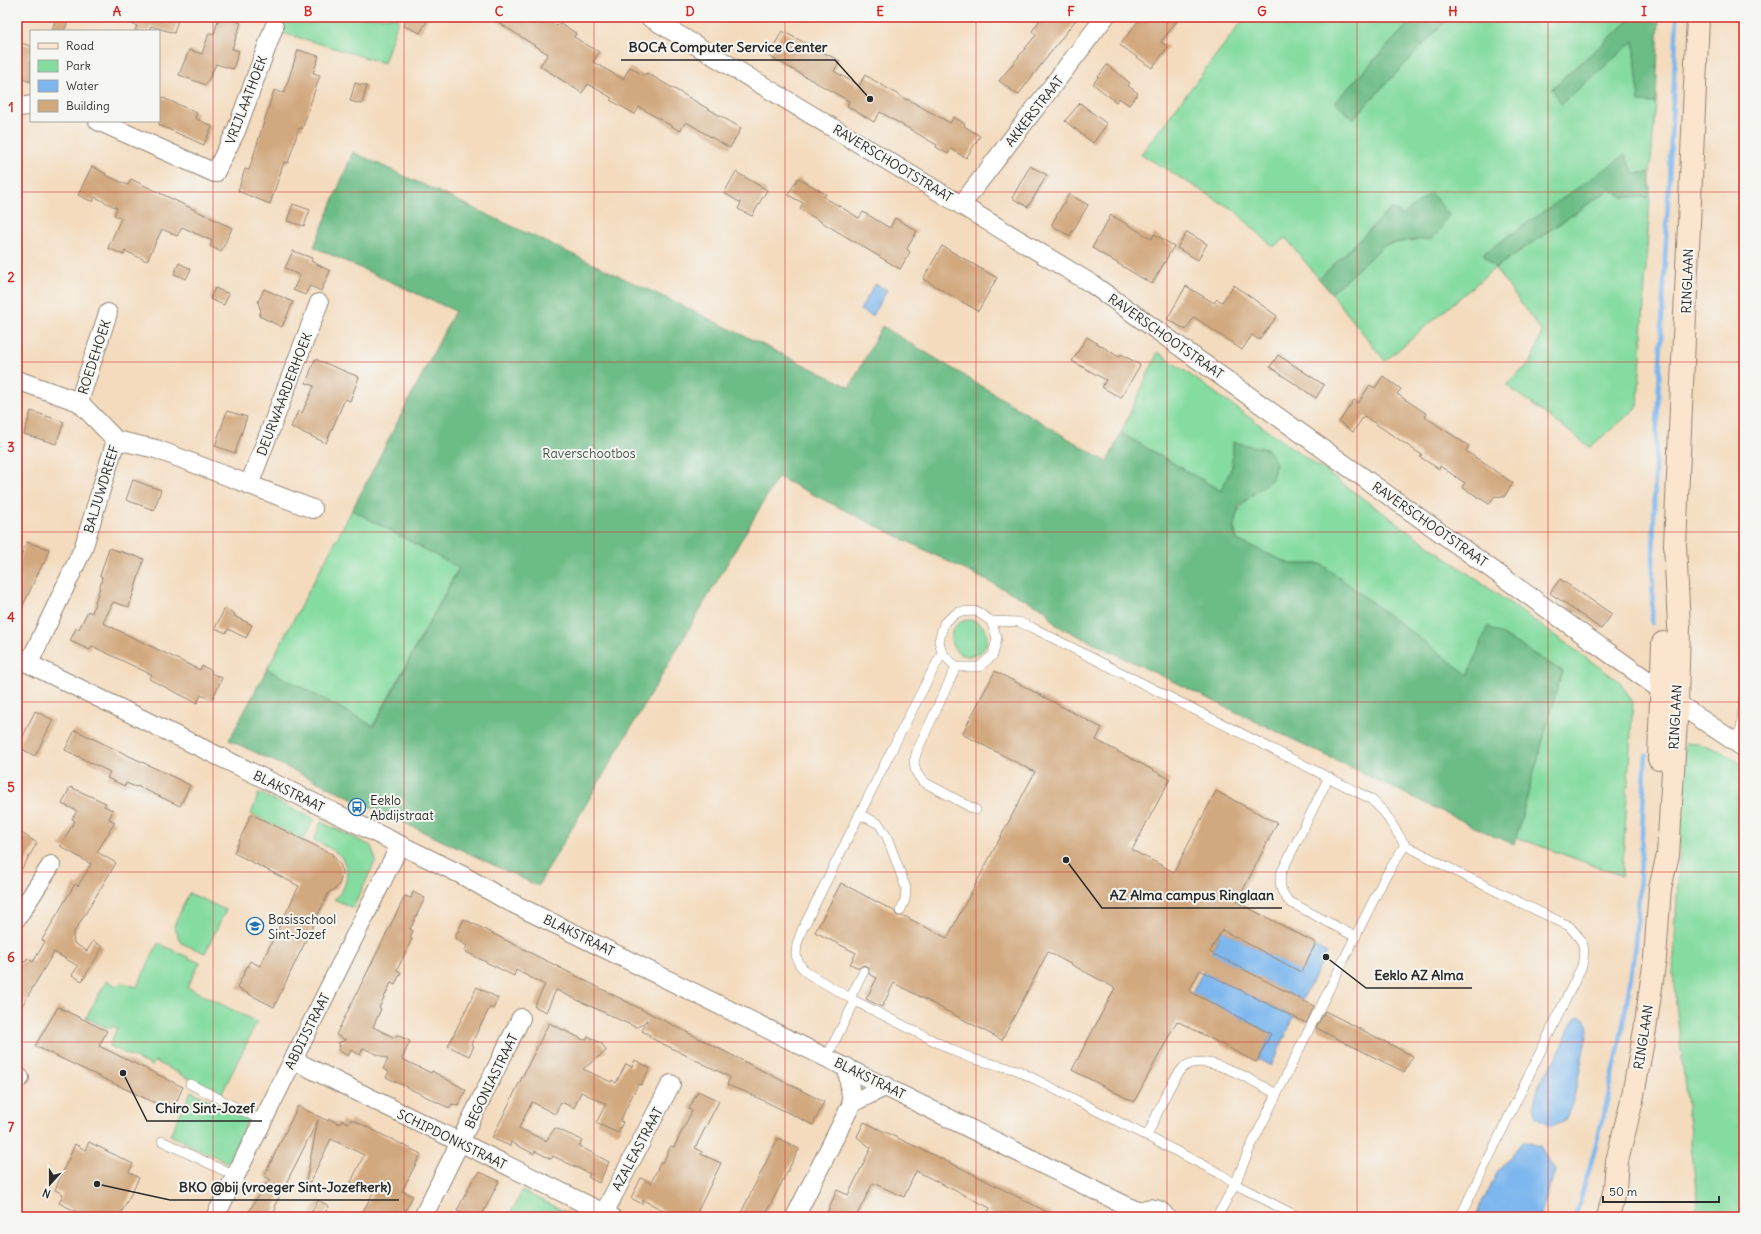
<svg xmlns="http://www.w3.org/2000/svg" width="1761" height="1234" viewBox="0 0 1761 1234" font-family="Delius,sans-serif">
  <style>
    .green { fill: #85dca0; stroke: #588466 }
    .forest { fill: #6cbc86; stroke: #4c7458 }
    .water { fill: #7db7ee; stroke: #54718c }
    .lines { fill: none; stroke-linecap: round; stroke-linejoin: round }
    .stream { stroke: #7db7ee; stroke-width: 4.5 }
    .building { fill: #d2a97f }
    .lane-casing { stroke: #908374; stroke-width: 10 }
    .street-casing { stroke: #908374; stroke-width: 20 }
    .secondary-casing { stroke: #908374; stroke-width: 24 }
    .lane { stroke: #fff; stroke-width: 9 }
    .street { stroke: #fff; stroke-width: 18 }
    .secondary { stroke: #fce5cf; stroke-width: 22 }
    .grid { fill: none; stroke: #d62828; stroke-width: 1; stroke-opacity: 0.55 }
    .labels { text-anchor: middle; stroke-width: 4; stroke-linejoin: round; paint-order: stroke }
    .street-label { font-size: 13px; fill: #2b2b2b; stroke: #f6f6f2 }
    .park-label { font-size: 13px; fill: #425748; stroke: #f6f6f2 }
    .poi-label { font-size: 13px; fill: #2b2b2b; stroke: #f6f6f2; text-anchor: start }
    .leader { fill: none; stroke: #2b2b2b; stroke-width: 1.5 }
    .callout-dot { fill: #2b2b2b; stroke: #f6f6f2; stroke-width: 1.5 }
    .callout-label { font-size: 14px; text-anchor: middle; font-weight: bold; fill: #2b2b2b; stroke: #f6f6f2; stroke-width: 4; stroke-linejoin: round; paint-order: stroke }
    .neatline { fill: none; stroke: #d62828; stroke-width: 1.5 }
    .grid-label { font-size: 13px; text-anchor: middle; font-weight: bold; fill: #d62828 }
  </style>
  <rect width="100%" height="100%" fill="#f6f6f2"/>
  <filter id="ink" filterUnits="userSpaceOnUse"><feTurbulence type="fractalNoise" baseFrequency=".025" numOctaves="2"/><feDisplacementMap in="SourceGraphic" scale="8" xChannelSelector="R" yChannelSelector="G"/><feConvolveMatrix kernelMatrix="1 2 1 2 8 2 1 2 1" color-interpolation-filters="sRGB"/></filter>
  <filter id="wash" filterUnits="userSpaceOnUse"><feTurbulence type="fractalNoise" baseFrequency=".012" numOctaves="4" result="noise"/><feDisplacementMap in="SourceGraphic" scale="16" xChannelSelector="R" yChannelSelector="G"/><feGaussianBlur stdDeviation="0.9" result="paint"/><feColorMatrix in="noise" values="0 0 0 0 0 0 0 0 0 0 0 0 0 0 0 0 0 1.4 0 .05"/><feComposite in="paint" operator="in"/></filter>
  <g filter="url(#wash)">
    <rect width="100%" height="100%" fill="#f4dbbe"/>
    <g class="green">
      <polygon points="285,17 399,17 384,63 280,32"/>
      <polygon points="1245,17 1415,17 1335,102 1353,119 1449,17 1628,17 1629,21 1552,88 1561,103 1634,40 1639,102 1656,103 1650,173 1634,173 1625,155 1495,268 1610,189 1623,197 1650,197 1638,407 1590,447 1506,385 1531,362 1542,332 1495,268 1385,361 1331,293 1384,245 1407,241 1402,216 1392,208 1319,279 1286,238 1273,247 1235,211 1141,154"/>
      <path d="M 1158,352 L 1620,682 L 1633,702 L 1622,876 L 1516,837 L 1562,670 L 1468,676 L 1321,564 L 1290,564 L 1237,540 C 1227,508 1251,497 1272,479 L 1234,443 L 1232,467 L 1221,491 L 1121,433 Z"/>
      <polygon points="352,510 459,567 373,726 267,669"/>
      <circle cx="969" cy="638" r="18"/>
      <path d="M 1685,743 C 1711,744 1723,751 1744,766 L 1744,1217 L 1699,1217 L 1673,976 Z"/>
      <polygon points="259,793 314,819 303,840 251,814"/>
      <path d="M 321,822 L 371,846 L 376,860 L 353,908 L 334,899 C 347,890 351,870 341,857 C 334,849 323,845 314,840 Z"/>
      <polygon points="189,893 226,910 205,953 181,943 174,926"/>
      <polygon points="158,943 200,963 187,987 257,1022 221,1095 155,1061 152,1066 109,1046 117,1028 111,1026 109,1029 86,1018 107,980 116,986 121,983 137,987"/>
      <polygon points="191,1091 248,1119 228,1163 170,1135"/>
      <polygon points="522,1191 577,1217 509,1217"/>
    </g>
    <g class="forest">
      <polygon points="1415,17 1449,17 1353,119 1335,102"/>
      <polygon points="1628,17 1659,17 1656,103 1639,102 1634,41 1561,104 1552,88 1629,21"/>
      <polygon points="353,152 664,297 850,387 882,326 1107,462 1121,433 1221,491 1232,467 1233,442 1267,449 1276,463 1272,479 1239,506 1233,528 1237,540 1290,564 1321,564 1468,675 1488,626 1562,671 1514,844 1493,836 1056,625 1046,610 778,477 538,886 229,740 267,669 374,726 459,568 352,510 455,311 314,247"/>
      <polygon points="1625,155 1634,173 1650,173 1650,197 1623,197 1610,189 1495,268 1483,254"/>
      <polygon points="1431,193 1449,215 1433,239 1407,241 1384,245 1331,293 1319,279 1392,208 1402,216"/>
    </g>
    <g class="water">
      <polygon points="875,284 887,290 872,316 860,310"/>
      <polygon points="1222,930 1300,971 1314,946 1327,953 1302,1000 1211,953"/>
      <polygon points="1203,971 1294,1017 1271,1066 1258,1059 1271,1034 1192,993"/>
      <polygon points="1581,1016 1587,1024 1588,1030 1573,1102 1565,1120 1551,1126 1536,1117 1533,1106 1539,1085 1562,1047 1569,1027 1575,1019"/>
      <polygon points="1523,1141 1540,1146 1555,1171 1540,1217 1475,1217 1497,1173"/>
    </g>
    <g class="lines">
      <g class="stream">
        <polyline points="1652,623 1655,465 1677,17"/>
        <path d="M 1575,1217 C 1601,1133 1622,1048 1633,960 C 1642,892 1641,823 1646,755"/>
      </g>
    </g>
    <g id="blocks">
      <g class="building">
        <polygon points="56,17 70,17 64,31 52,31"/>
        <polygon points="118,17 179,17 174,33 151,26 149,31 135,31 137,26"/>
        <polygon points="409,17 429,17 420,33 404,26"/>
        <polygon points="490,17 543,17 557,26 559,23 576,33 574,37 599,52 593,62 623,79 630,67 643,75 647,73 741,128 730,148 686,122 680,131 639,107 635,114 610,100 612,98 588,84 582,93 540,66 548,54"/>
        <polygon points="1042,17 1078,17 1018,95 999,81 1036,35 1032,31"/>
        <polygon points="1141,17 1180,17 1161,42 1168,47 1152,68 1120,45"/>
        <polygon points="228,18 241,23 232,49 239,51 233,69 216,64 206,85 179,75 189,50 202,54 209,33 214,34 218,20"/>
        <polygon points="782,31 840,61 834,71 859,86 865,75 907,100 907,99 950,123 954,117 965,124 964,126 980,136 966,158 951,149 948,154 936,147 937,145 880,112 874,122 847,106 849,101 769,56"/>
        <polygon points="21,43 31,46 31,82 17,77 17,54"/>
        <polygon points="298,50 319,56 313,73 320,75 302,129 299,128 288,163 284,162 270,204 238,191 245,169 249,170 274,90 284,93"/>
        <polygon points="1107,65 1130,83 1128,86 1138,93 1129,105 1119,98 1116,102 1093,84"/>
        <polygon points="355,83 367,86 362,104 350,101"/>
        <polygon points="159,96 197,113 195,118 212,126 204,145 159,125"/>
        <polygon points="1080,103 1107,124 1093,143 1065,121"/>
        <polygon points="92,166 106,174 105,175 128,185 131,179 232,228 221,252 210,246 212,241 182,227 177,236 162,229 147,261 125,251 124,255 108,248 121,218 114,215 117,208 95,197 93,202 78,195"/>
        <polygon points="1030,166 1047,175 1028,207 1012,198"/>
        <polygon points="736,172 767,190 752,216 738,209 741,203 724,193"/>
        <polygon points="798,178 826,194 824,197 859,218 863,212 890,228 895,218 917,231 907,249 910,252 900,269 800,209 803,203 788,195"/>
        <polygon points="1069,194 1088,205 1070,236 1051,225"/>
        <polygon points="293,204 310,210 304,226 287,221"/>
        <polygon points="1111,215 1152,239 1154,234 1174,246 1152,284 1092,248"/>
        <polygon points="1187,232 1207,244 1198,260 1177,248"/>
        <polygon points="942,246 997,278 978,311 923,279"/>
        <polygon points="293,251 312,258 311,261 330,271 321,291 310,286 305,295 293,290 300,276 285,268"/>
        <polygon points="179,263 191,269 186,279 174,274"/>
        <polygon points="1234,285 1277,316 1259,340 1252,335 1242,350 1194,317 1186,330 1167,319 1186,286 1214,303 1217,299 1222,302"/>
        <polygon points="215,288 229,294 224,305 210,299"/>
        <polygon points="264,289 293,302 282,327 259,316 261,311 258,302"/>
        <polygon points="1087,337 1119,357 1121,354 1140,365 1121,398 1102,387 1106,380 1072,361"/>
        <polygon points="1278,355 1324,385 1316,398 1270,367"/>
        <polygon points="315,359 359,377 350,401 345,399 326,443 291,427 298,411 302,413 314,386 306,383"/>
        <polygon points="1383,376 1401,389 1397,394 1427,414 1425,417 1469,446 1466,451 1513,483 1504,497 1495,496 1489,504 1462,487 1465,483 1440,466 1439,469 1420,457 1422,455 1364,416 1353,432 1339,422 1354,400 1358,403 1370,385 1375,388"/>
        <polygon points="31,411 64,422 56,444 24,434"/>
        <polygon points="227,411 247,417 235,453 215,446"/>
        <polygon points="133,480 161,490 154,510 126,500"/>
        <polygon points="26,542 49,549 44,564 43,563 17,618 17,568"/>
        <polygon points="109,548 144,559 129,607 113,602 103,623 200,670 202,666 212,671 211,673 222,678 212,700 201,695 197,703 149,679 152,675 92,646 90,650 70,641 76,628 79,629 88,611 92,613 101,583 102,577 100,576"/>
        <polygon points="1560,579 1612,614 1601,629 1550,593"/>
        <polygon points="225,608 235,614 234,616 252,625 246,638 228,629 226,633 215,628"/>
        <polygon points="995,671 1102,728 1096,740 1170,779 1132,850 1174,872 1216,791 1277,823 1237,902 1316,943 1301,972 1222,930 1210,952 1314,1006 1306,1023 1200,970 1189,991 1271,1034 1256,1062 1177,1021 1134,1102 1072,1070 1115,988 1048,952 1002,1040 894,983 882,1007 866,999 877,978 869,974 869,967 863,965 859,968 850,964 856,953 815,932 841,883 894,911 897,916 904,916 947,938 1035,772 962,734"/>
        <polygon points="35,711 53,720 35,756 18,747"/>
        <polygon points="75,730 190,785 180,806 137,786 136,787 126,783 125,786 107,778 110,772 65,750"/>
        <polygon points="70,787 106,803 104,806 113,810 109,819 115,822 97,852 116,863 73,934 74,943 87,951 93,941 103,947 82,981 72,975 78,966 54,952 17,1014 17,968 22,960 25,962 27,958 33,962 45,942 42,940 75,884 78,886 91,864 60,846 75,821 72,819 77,811 62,804"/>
        <polygon points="251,814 332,854 341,866 342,875 340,882 336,889 329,892 274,1007 237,988 250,961 260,966 299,886 234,853"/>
        <polygon points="17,830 37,843 17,877"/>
        <polygon points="413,892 425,898 410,929 413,931 410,937 412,939 397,970 401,972 395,985 391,983 379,1008 381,1009 373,1027 395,1038 397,1035 410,1041 402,1059 431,1073 432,1071 466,1090 458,1106 452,1104 449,1108 386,1077 389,1072 383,1069 388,1059 363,1048 360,1055 351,1050 348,1056 338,1050 340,1045 338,1043 346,1040 336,1035 405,896 411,898"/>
        <polygon points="464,919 824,1102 813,1125 748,1093 727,1085 730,1077 649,1037 650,1035 642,1031 647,1020 638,1027 635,1027 556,990 546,1012 534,1006 545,985 516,970 514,976 464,951 467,946 455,938"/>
        <polygon points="477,987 498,998 493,1009 490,1007 471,1044 474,1046 469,1056 448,1046"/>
        <polygon points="58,1007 107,1031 99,1046 183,1087 172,1111 35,1046"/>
        <polygon points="1325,1011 1413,1056 1404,1072 1316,1028"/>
        <polygon points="549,1023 584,1040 587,1039 588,1036 602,1044 606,1051 583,1069 611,1082 612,1080 616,1083 626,1064 632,1067 635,1060 650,1068 641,1085 638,1084 620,1121 623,1122 618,1133 596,1123 606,1104 581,1092 574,1108 561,1102 555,1114 532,1102 519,1128 546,1141 555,1128 582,1140 579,1146 609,1162 599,1183 588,1177 590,1174 553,1156 551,1159 535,1151 534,1154 511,1142 510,1146 492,1138"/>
        <polygon points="698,1091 719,1101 695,1148 702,1152 701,1154 721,1163 695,1217 677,1217 643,1200 642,1204 631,1198 641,1178 651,1183 661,1161 663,1162 671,1146 674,1147 692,1111 689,1109"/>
        <polygon points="298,1106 328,1121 329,1119 340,1124 342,1120 349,1123 351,1119 421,1154 402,1191 413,1196 402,1217 360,1217 373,1193 351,1182 364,1155 331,1139 310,1182 306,1181 318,1120 274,1207 276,1208 272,1217 246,1217 264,1185 271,1180 264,1176"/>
        <polygon points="864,1122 965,1170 1057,1217 999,1217 988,1212 990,1208 916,1171 904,1197 873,1183 856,1217 825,1217 837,1190 848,1195 871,1148 857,1137"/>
        <polygon points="778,1138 799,1149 764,1217 739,1217"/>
        <polygon points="89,1142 133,1164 129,1172 139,1178 119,1217 87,1217 59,1203 63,1194 55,1190 75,1144 85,1150"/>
        <polygon points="480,1172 499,1181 481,1217 460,1217 462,1213 457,1211 473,1179"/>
        <polygon points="318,1200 329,1206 323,1217 309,1217"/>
      </g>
    </g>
  </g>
  <g filter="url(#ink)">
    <use href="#blocks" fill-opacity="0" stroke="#908374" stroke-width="1"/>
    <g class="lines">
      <defs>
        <g id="lane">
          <path d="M 991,621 L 1019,622 L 1033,628 L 1371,799 L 1384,812 L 1405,845 L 1461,874 L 1569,926 C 1584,942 1586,944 1582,966 L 1460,1217"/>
          <path d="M 942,653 L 956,667 L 979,667 L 993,655 L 997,638 L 991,621 L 976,611 L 958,612 L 944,623 L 939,641 L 942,653 C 893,744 849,837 802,930 L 797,944 L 796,955 L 799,964 L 807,973 L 855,1001 L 954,1051 L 973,1059 L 1017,1070 L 1219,1173 L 1235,1184 L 1298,1217"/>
          <polyline points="956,667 917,751 914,762 916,772 922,781 976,810"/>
          <polyline points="1734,742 1741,729 1744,699"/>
          <path d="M 1329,777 L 1281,873 C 1279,886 1281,893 1290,902 L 1356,937"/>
          <polyline points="859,814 879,824 887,837 906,888 905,900 900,911"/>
          <polyline points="850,998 864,971"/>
          <polyline points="827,1056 855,1001"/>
          <polyline points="190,1084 263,1121"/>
          <path d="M 1147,1136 C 1157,1116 1168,1084 1183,1068 C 1203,1049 1257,1083 1276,1094"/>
          <polyline points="162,1141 235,1176"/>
          <polyline points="1217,1217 1235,1184 1249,1150 1385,877 1405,845"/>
        </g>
        <g id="street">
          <polyline points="649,17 1092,284 1661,690"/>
          <polyline points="17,108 31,105"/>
          <polyline points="98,121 215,173 236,131 274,27"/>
          <polyline points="962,204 1105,17"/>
          <polyline points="17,380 79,402 116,440"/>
          <polyline points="79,402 108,313"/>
          <polyline points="249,485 319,303"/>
          <polyline points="17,658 462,875 504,899 1141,1213"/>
          <polyline points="29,663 83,549 116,440 156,449 313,509"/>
          <polyline points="1677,703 1744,748"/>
          <polyline points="17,918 51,865"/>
          <polyline points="293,1060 612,1217"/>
          <polyline points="847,1067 852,1103"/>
          <polyline points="17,1076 20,1078"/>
          <polyline points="604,1213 671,1084"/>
          <polyline points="215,1217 400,845"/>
          <polyline points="423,1217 521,1018"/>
          <polyline points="795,1217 852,1103 887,1086"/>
          <path d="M 1138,1217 C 1145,1205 1159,1206 1166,1217"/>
        </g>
        <g id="secondary">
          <polyline points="1659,759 1663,643"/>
          <polyline points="1608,1217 1615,1188 1617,1161 1632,1100 1645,1030 1655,958 1660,888 1668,855 1677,703 1679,626 1675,545 1698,17"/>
        </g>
      </defs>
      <use href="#lane" class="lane-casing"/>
      <use href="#street" class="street-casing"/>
      <use href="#secondary" class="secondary-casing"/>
      <use href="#lane" class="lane"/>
      <use href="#street" class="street"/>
      <use href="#secondary" class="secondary"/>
    </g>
  </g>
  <path class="grid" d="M 213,17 L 213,1217M 404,17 L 404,1217M 594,17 L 594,1217M 785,17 L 785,1217M 976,17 L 976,1217M 1167,17 L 1167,1217M 1357,17 L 1357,1217M 1548,17 L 1548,1217M 17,192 L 1744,192M 17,362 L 1744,362M 17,532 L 1744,532M 17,702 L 1744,702M 17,872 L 1744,872M 17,1042 L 1744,1042"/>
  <defs>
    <symbol id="bus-ring" viewBox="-11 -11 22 22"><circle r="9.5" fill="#f6f6f2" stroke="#1f6fb2" stroke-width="1.5"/><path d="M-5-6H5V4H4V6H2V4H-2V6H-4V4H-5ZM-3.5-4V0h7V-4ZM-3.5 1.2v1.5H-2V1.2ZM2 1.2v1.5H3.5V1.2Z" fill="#1f6fb2"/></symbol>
    <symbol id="school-ring" viewBox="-11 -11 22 22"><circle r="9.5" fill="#f6f6f2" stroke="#1f6fb2" stroke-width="1.5"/><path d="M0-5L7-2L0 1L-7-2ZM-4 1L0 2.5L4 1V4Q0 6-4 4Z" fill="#1f6fb2"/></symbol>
  </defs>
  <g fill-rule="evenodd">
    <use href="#bus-ring" x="347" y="797" width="20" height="20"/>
    <use href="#school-ring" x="245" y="916" width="20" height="20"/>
  </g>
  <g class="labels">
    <g class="street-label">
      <text transform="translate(246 100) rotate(-69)" y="5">VRIJLAATHOEK</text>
      <text transform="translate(1034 111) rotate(-52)" y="5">AKKERSTRAAT</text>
      <text transform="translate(893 163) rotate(31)" y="5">RAVERSCHOOTSTRAAT</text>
      <text transform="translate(1687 281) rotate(-88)" y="5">RINGLAAN</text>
      <text transform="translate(1166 336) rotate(35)" y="5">RAVERSCHOOTSTRAAT</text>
      <text transform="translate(94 357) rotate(-72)" y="5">ROEDEHOEK</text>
      <text transform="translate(284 394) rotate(-69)" y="5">DEURWAARDERHOEK</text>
      <text transform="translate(101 489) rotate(-73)" y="5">BALJUWDREEF</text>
      <text transform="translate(1430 524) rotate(35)" y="5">RAVERSCHOOTSTRAAT</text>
      <text transform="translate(1675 717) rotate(-87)" y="5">RINGLAAN</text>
      <text transform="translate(289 791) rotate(26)" y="5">BLAKSTRAAT</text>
      <text transform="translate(579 935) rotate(26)" y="5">BLAKSTRAAT</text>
      <text transform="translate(307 1031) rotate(-63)" y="5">ABDIJSTRAAT</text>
      <text transform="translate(1643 1037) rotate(-81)" y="5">RINGLAAN</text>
      <text transform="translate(870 1078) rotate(26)" y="5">BLAKSTRAAT</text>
      <text transform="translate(491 1081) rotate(-64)" y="5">BEGONIASTRAAT</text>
      <text transform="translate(452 1139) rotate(26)" y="5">SCHIPDONKSTRAAT</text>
      <text transform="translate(637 1149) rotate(-62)" y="5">AZALEASTRAAT</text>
    </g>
    <g class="park-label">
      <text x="589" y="458">Raverschootbos</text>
    </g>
    <g class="poi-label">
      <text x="370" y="805">Eeklo<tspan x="370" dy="15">Abdijstraat</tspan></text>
      <text x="268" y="924">Basisschool<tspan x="268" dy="15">Sint-Jozef</tspan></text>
    </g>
  </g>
  <path class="leader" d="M870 99L835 60H621M1066 860L1102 908H1282M1326 957L1366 988H1472M123 1073L147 1121H262M97 1184L170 1200H399"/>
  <g class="callout-dot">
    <circle cx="870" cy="99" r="4"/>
    <circle cx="1066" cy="860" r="4"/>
    <circle cx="1326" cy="957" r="4"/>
    <circle cx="123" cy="1073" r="4"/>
    <circle cx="97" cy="1184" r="4"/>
  </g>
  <g class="callout-label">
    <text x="728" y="52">BOCA Computer Service Center</text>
    <text x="1192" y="900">AZ Alma campus Ringlaan</text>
    <text x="1419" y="980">Eeklo AZ Alma</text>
    <text x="205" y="1113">Chiro Sint-Jozef</text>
    <text x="285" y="1192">BKO @bij (vroeger Sint-Jozefkerk)</text>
  </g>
  <rect width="1761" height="1234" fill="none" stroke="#f6f6f2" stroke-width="44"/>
  <rect x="30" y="30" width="130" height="92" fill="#f6f6f2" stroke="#a5a5a2"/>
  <rect x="38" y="43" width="20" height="6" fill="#fce5cf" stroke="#a5a5a2"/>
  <text x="66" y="50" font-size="12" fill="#2b2b2b">Road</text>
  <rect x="38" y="60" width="20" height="12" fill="#85dca0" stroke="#a5a5a2"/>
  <text x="66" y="70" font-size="12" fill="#2b2b2b">Park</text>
  <rect x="38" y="80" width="20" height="12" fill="#7db7ee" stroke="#a5a5a2"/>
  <text x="66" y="90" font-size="12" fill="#2b2b2b">Water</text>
  <rect x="38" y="100" width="20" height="12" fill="#d2a97f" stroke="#a5a5a2"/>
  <text x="66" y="110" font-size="12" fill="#2b2b2b">Building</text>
  <g transform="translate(50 1184) rotate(201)" stroke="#f6f6f2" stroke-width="3" paint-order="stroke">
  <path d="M0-3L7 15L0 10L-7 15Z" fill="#2b2b2b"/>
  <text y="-6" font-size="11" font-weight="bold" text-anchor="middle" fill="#2b2b2b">N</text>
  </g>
  <path d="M1603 1196v6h116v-6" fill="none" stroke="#2b2b2b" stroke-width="2"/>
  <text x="1609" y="1196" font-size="12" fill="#2b2b2b" stroke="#f6f6f2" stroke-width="3" paint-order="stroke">50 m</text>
  <rect x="22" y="22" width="1717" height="1190" class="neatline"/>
  <g class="grid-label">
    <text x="117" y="16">A</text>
    <text x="308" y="16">B</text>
    <text x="499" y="16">C</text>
    <text x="690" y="16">D</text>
    <text x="880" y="16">E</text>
    <text x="1071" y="16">F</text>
    <text x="1262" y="16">G</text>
    <text x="1453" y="16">H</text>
    <text x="1644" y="16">I</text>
    <text x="11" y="112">1</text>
    <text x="11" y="282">2</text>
    <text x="11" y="452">3</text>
    <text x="11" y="622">4</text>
    <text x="11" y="792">5</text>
    <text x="11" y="962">6</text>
    <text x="11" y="1132">7</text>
  </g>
</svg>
